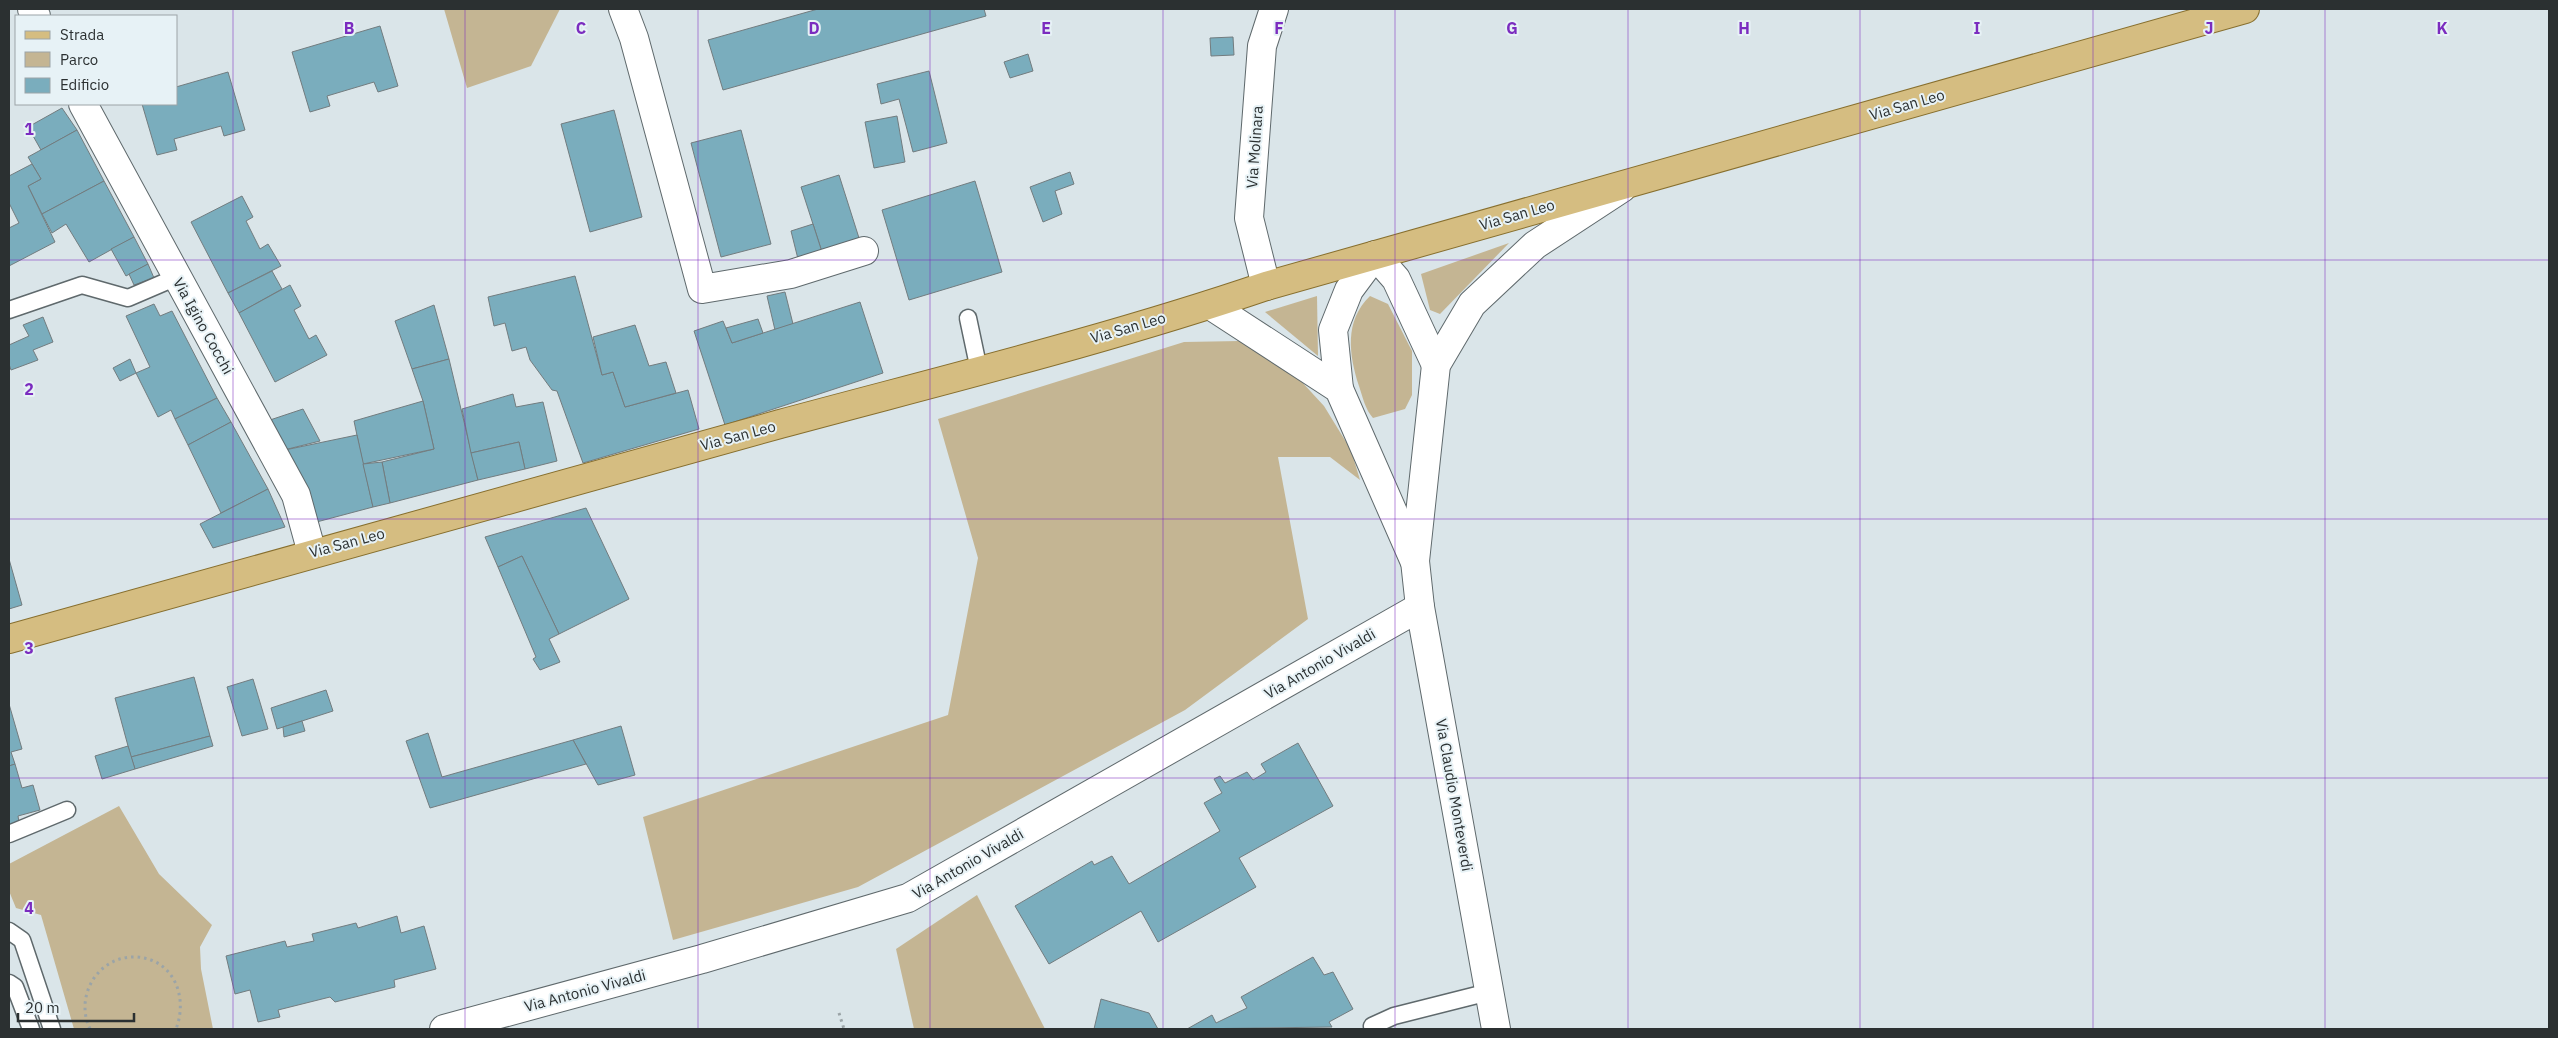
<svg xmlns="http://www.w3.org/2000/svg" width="2558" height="1038" viewBox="0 0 2558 1038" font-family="'IBM Plex Sans',sans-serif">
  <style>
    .green { fill: #c4b593 }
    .building { fill: #7aadbd; stroke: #727c7f }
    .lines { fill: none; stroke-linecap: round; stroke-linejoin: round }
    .service-casing { stroke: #5f696c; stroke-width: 19 }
    .minor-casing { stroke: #5f696c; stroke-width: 30 }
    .tertiary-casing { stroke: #5f696c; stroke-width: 30 }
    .primary-casing { stroke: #876f2e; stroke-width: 30 }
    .path { stroke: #9ba4a7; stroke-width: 3; stroke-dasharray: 2.5 4; stroke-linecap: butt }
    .service { stroke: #fff; stroke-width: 16 }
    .minor { stroke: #fff; stroke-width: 28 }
    .tertiary { stroke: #fff; stroke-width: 28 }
    .primary { stroke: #d5bd81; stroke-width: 28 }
    .grid { fill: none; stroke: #7b2cbf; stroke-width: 1; stroke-opacity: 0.55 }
    .labels { text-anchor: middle; stroke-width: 4; stroke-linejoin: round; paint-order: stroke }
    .street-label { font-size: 15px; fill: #2b3031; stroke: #e7f2f6 }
    .grid-label { font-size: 16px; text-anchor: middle; font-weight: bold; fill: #7b2cbf; stroke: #e7f2f6; stroke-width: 4; stroke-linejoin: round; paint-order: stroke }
  </style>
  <rect width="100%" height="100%" fill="#dae5e9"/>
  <g class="green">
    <polygon points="444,9 560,9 531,66 467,88"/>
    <polygon points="1509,243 1440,314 1430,310 1421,274"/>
    <polygon points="1317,296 1318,356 1265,312"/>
    <path d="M 1370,296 L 1388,304 L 1412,351 L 1412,395 L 1405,409 L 1373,418 C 1365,409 1363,398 1359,386 C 1349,355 1344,321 1370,296 Z"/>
    <polygon points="1240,341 1289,368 1324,406 1351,450 1360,480 1330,457 1278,457 1308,619 1185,710 858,887 673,940 643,817 948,715 978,558 938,419 1184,342"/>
    <polygon points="119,806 159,874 212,925 200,947 201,969 213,1029 74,1029 41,915 16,908 9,891 9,864"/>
    <polygon points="977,895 1045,1029 914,1029 896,949"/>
  </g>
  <g class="building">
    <polygon points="818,9 984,9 986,16 723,90 708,40"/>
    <polygon points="380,26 398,86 378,92 374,82 327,96 330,106 310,112 292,52"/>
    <polygon points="1233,37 1234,55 1211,56 1210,38"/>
    <polygon points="1028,54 1033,71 1010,78 1004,62"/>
    <polygon points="929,71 947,143 913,152 899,99 881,104 877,84"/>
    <polygon points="228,72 245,130 224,136 221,126 174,139 177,150 157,155 142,104 176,104 176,87"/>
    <polygon points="62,108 77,130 41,150 28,127"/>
    <polygon points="614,110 642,217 590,232 561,124"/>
    <polygon points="897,116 905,162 874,168 865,122"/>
    <polygon points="77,130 104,181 42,214 28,186 41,179 28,157"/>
    <polygon points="741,130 771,244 721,257 691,143"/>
    <polygon points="32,164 41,179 28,186 55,242 9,266 9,228 19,223 9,203 9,176"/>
    <polygon points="1070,172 1074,184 1055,191 1062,214 1043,222 1030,187"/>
    <polygon points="839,175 859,238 822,252 801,187"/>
    <polygon points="104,181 134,237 89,262 66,224 52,233 42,214"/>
    <polygon points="975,181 1002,272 909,300 882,210"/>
    <polygon points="242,196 253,217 246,221 260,249 268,244 281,266 228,293 191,222"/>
    <polygon points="813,224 822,252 798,259 791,231"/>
    <polygon points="134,237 148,264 126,276 111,249"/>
    <polygon points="148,264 154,278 134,285 129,274"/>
    <polygon points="272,271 282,289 239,313 228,293"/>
    <polygon points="575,276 602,375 613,372 625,407 688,390 699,429 583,463 557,391 552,390 530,360 526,347 512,351 505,323 494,326 488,297"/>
    <polygon points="290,285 301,306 294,310 309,339 316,335 327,355 275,382 239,313"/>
    <polygon points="785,292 793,324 775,330 767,296"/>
    <polygon points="860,302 883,373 725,425 694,331 723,321 732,343"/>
    <polygon points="154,304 160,316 172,311 217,398 175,419 171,410 158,417 136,373 150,367 126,316"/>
    <polygon points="434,305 449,359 412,369 395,321"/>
    <polygon points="43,317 53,342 33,350 38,360 11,370 9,364 9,345 29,336 23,325"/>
    <polygon points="758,319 763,333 732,343 726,328"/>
    <polygon points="635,325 649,366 666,362 676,393 625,407 613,372 602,375 593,337"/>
    <polygon points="130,359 136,373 120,381 113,368"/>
    <polygon points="449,359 478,480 390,503 382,462 434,449 423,401 412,369"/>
    <polygon points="513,394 516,407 543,402 557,461 525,469 519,442 471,453 462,409"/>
    <polygon points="217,398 231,422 188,445 175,419"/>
    <polygon points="423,401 434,449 363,464 354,421"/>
    <polygon points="303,409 320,441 280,451 264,422"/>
    <polygon points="231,422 268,489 221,513 188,445"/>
    <polygon points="357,435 373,507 309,524 280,451"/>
    <polygon points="519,442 525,469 478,480 471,453"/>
    <polygon points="382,462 390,503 373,507 363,464"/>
    <polygon points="268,489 285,527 213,548 200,524"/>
    <polygon points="586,508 629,599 559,634 522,556 498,567 485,537"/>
    <polygon points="522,556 559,634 549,639 560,662 540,670 533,659 536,657 498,567"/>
    <polygon points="9,559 22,605 9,609"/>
    <polygon points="194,677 210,736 131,757 115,698"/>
    <polygon points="253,679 268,729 242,736 227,687"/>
    <polygon points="326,690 333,711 277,729 271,708"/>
    <polygon points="9,704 22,749 11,752 15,764 9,766"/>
    <polygon points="302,721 305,731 284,737 283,727"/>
    <polygon points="621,726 635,775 598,785 573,740"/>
    <polygon points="428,733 442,777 573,740 586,764 430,808 406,741"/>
    <polygon points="210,736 213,746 135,769 131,757"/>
    <polygon points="1298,743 1333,806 1239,858 1256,887 1158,942 1141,911 1049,964 1015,906 1092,861 1094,865 1112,856 1129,884 1220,831 1204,803 1222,793 1214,779 1220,776 1225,783 1247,772 1253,780 1266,772 1261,764"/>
    <polygon points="128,746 135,769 102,779 95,756"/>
    <polygon points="15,764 22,788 33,785 40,810 18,816 19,822 9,825 9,766"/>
    <polygon points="397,916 401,933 424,926 436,969 394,980 395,987 335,1002 330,997 278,1010 280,1017 258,1022 250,990 235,994 226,956 285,941 287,947 314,941 312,934 356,923 358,928"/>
    <polygon points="1313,957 1324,975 1333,972 1353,1009 1329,1022 1332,1027 1187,1029 1212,1015 1216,1023 1247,1008 1241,997"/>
    <polygon points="1101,999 1149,1013 1158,1029 1094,1029"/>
  </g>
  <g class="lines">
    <defs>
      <g id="service">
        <polyline points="9,310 82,285 128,298 177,277"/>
        <polyline points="968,318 979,370"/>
        <polyline points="9,834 67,810"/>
        <polyline points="9,931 22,940 52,1029"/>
        <polyline points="9,983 15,987 31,1029"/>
        <polyline points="1372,1026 1394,1016 1489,992"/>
      </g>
      <g id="minor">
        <polyline points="32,9 36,16"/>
        <polyline points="623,9 634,38 702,289 791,274 864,251"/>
        <polyline points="83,104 296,495 312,553"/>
        <polyline points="1266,286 1249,218 1262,46 1274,9"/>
        <polyline points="444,1029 702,959 908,898 1420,607"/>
      </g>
      <g id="tertiary">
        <polyline points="1210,305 1339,389 1414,560"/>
        <polyline points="1339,389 1333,330 1349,290 1375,255 1396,279 1436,365"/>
        <polyline points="1496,1029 1420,607 1415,561 1436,365 1472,304 1535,245 1622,188"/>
      </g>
      <path id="primary" d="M 9,639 C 266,566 523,495 780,424 C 943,380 1107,340 1266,286 L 2245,9"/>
    </defs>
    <use href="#service" class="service-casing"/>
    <use href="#minor" class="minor-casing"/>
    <use href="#tertiary" class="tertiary-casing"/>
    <use href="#primary" class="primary-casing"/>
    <g class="path">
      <polyline points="839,1013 844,1029"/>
      <path d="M 90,1029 C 74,996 98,955 137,957 C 175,960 188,998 176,1029"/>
    </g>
    <use href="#service" class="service"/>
    <use href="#minor" class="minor"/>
    <use href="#tertiary" class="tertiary"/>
    <use href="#primary" class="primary"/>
  </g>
  <path class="grid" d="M 233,9 L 233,1029M 465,9 L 465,1029M 698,9 L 698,1029M 930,9 L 930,1029M 1163,9 L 1163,1029M 1395,9 L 1395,1029M 1628,9 L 1628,1029M 1860,9 L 1860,1029M 2093,9 L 2093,1029M 2325,9 L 2325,1029M 9,260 L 2549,260M 9,519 L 2549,519M 9,778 L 2549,778"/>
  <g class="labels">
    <g class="street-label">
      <text transform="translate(1907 105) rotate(-16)" y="5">Via San Leo</text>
      <text transform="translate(1255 147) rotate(-86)" y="5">Via Molinara</text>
      <text transform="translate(1517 215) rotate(-16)" y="5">Via San Leo</text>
      <text transform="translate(203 326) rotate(61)" y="5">Via Igino Cocchi</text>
      <text transform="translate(1128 328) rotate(-16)" y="5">Via San Leo</text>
      <text transform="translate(738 436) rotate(-15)" y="5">Via San Leo</text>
      <text transform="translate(347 543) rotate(-15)" y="5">Via San Leo</text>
      <text transform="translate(1320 664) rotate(-30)" y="5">Via Antonio Vivaldi</text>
      <text transform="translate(1454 795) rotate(80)" y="5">Via Claudio Monteverdi</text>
      <text transform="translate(968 864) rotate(-30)" y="5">Via Antonio Vivaldi</text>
      <text transform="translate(585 991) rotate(-15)" y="5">Via Antonio Vivaldi</text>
    </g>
  </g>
  <g class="grid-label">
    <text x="349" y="34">B</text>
    <text x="581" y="34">C</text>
    <text x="814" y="34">D</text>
    <text x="1046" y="34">E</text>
    <text x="1279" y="34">F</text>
    <text x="1512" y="34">G</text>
    <text x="1744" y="34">H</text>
    <text x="1977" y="34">I</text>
    <text x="2209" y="34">J</text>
    <text x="2442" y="34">K</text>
    <text x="29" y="135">1</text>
    <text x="29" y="395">2</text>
    <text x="29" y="654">3</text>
    <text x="29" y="914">4</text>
  </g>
  <rect width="2558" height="1038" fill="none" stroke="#2b3031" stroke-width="20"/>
  <rect x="15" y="15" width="162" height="90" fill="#e7f2f6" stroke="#9ca4a7"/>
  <rect x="25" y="31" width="25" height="8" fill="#d5bd81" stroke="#9ca4a7"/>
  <text x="60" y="40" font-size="15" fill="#2b3031">Strada</text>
  <rect x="25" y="52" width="25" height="15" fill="#c4b593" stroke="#9ca4a7"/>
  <text x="60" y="65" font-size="15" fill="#2b3031">Parco</text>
  <rect x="25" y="78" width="25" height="15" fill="#7aadbd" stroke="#9ca4a7"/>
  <text x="60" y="90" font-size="15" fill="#2b3031">Edificio</text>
  <path d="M18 1013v8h116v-8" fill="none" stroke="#2b3031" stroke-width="2.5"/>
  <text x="25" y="1013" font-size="15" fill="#2b3031" stroke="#e7f2f6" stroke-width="4" paint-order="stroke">20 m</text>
</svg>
